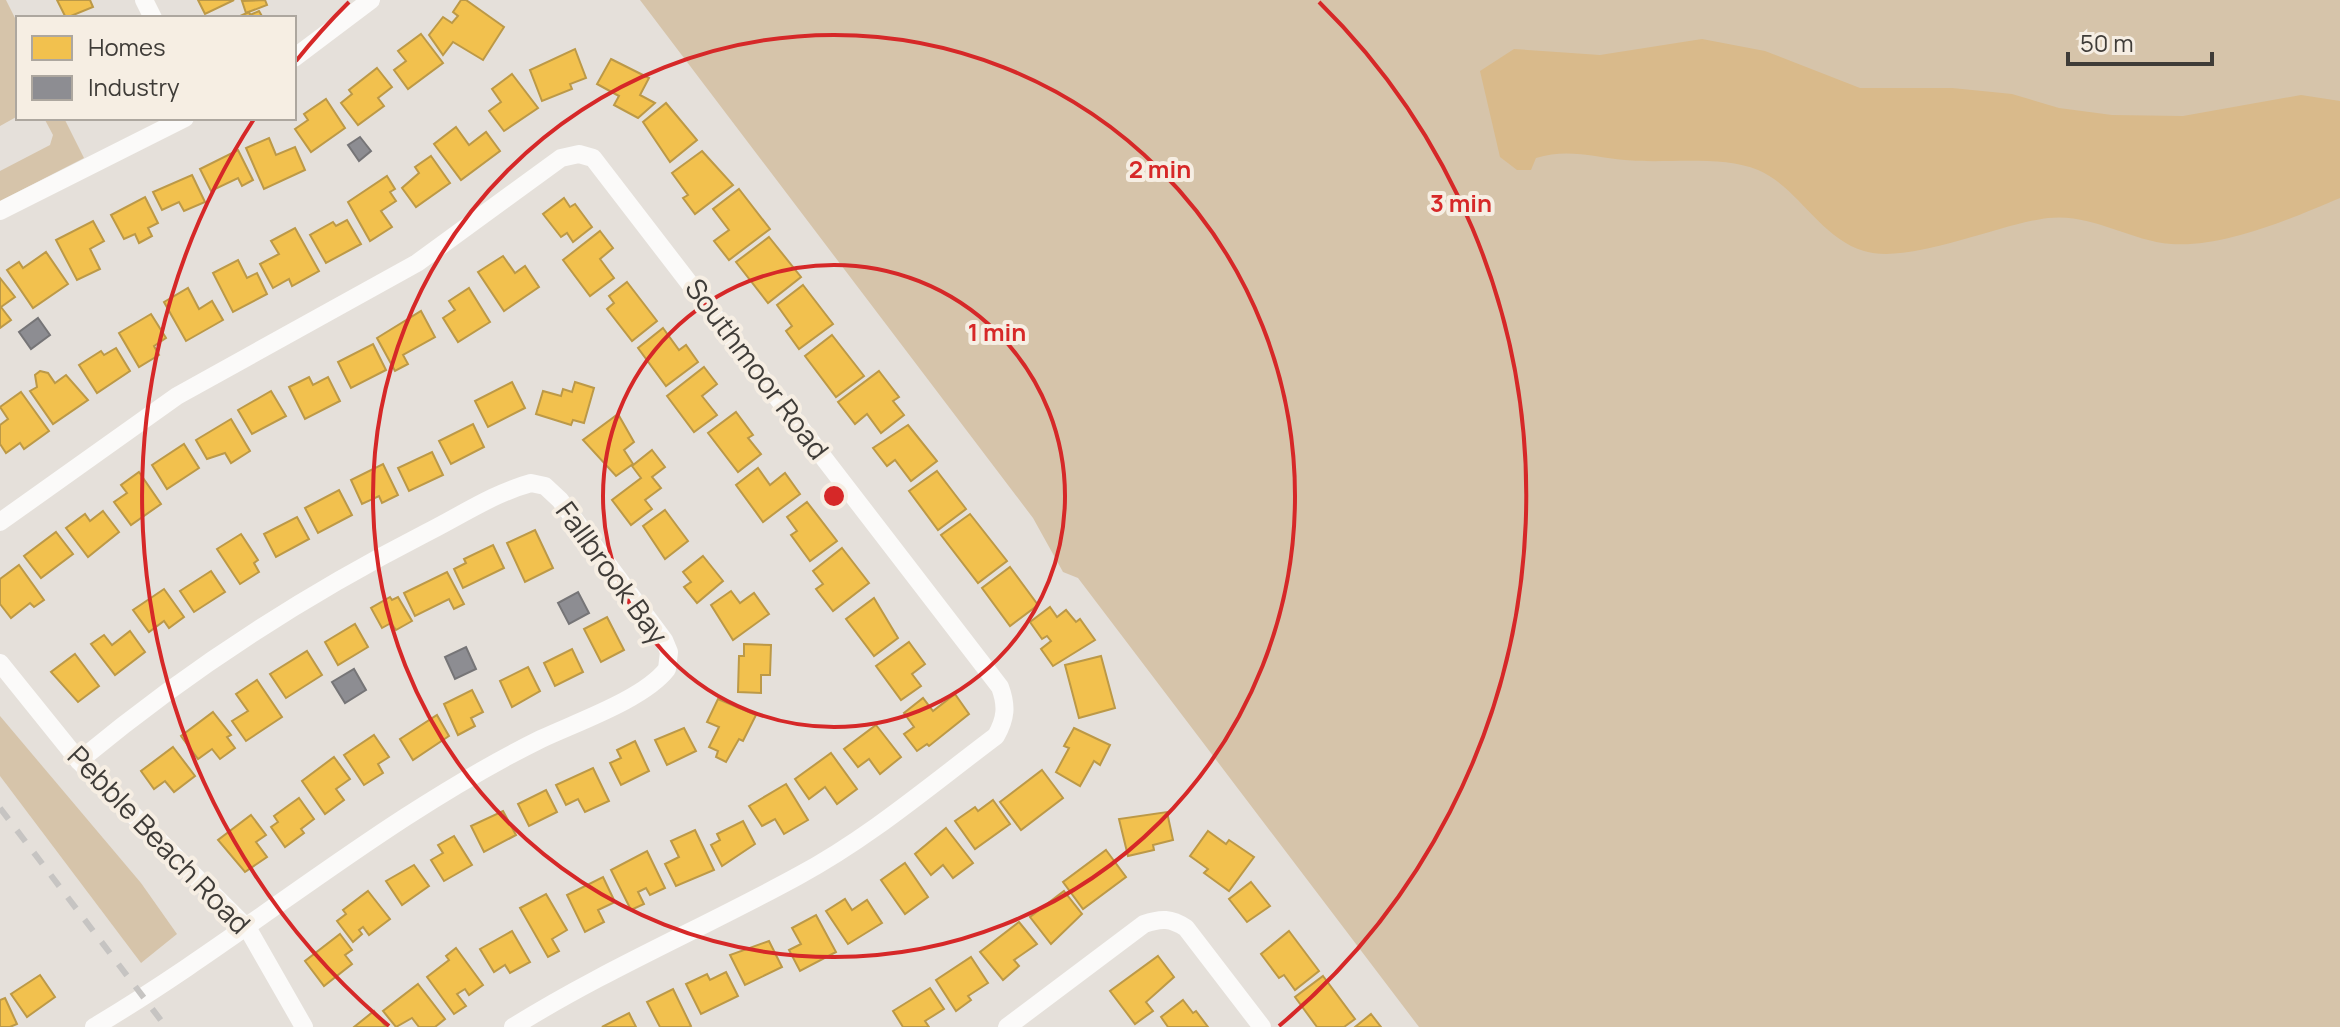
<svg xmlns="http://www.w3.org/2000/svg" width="2340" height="1027" viewBox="0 0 2340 1027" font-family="Manrope,sans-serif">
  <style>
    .green { fill: #d6c4aa }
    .water { fill: #d9ba8b }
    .homes { fill: #f2c14e; stroke: #bc9947; stroke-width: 2 }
    .industry { fill: #8d8d92; stroke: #767577; stroke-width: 2 }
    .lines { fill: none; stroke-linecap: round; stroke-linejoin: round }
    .street { stroke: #fbfaf9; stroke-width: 18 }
    .rail { stroke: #c6c4c2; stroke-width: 6; stroke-dasharray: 14 14; stroke-linecap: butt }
    .ring { fill: none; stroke: #d62828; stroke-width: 4 }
    .labels { text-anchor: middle; stroke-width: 8; stroke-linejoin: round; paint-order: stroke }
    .street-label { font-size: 28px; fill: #3f3c38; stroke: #f6eee3 }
    .centre { fill: #d62828; stroke: #f6eee3; stroke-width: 4 }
    .ring-label { font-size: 24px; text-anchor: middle; font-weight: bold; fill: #d62828; stroke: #f6eee3; stroke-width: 8; stroke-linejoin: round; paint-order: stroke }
  </style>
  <rect width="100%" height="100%" fill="#e5e0da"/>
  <g class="green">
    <polygon points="0,0 6,0 18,24 18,116 0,126"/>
    <polygon points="640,0 2340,0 2340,1027 1419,1027 1078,578 1063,572 1033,518"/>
    <polygon points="44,118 64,118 84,158 0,201 0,171 50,145 53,135"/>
    <polygon points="0,716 141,883 177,934 141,963 0,776"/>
  </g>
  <path class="water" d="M 1702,39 L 1765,51 L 1860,88 L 1952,88 L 2012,94 L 2059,108 L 2112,115 L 2183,116 L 2301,95 L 2340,101 L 2340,198 C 2293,218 2223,248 2171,244 C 2128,240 2092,213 2048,218 C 1999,224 1909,265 1864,251 C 1820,238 1798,187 1758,170 C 1722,155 1664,164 1625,160 C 1594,157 1567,148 1536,158 L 1531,170 L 1517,170 L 1500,157 L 1480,71 L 1514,49 L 1600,55 Z"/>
  <g class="homes">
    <polygon points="57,0 90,0 93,7 66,18"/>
    <polygon points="198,0 234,0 205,14"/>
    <polygon points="265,0 267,5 246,13 242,1"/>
    <polygon points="461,0 466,0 504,27 483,60 453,42 443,55 429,35 443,17 452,23 458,16 453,12"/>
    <polygon points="259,11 263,18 236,18 249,12 250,15"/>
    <polygon points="421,34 443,63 408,89 394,70 406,61 398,51"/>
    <polygon points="575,49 586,78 570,84 572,89 542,101 530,70"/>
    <polygon points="611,59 649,78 640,95 655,103 638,118 614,105 619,96 597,84"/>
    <polygon points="377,68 392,87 378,98 384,106 358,125 341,103 352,94 349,90"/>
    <polygon points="512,74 538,108 504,131 489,111 501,102 492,89"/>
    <polygon points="326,99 345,128 311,152 295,129 308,120 304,114"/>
    <polygon points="666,103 697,140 670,162 643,122"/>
    <polygon points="456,127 469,145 486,132 500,151 461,180 434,144"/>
    <polygon points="269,138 276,155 295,147 305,170 264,189 246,148"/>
    <polygon points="238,150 253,180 242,186 238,178 211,191 200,169"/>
    <polygon points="702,151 733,185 695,214 683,198 688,195 672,173"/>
    <polygon points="431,156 450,183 416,207 402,188 419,173 415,167"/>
    <polygon points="192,175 205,202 184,211 179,202 162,210 153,192"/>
    <polygon points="387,176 395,189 390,192 396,201 381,211 392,227 370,241 348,202"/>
    <polygon points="739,189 770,229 729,260 714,241 729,230 713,209"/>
    <polygon points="145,197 158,223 148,228 152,236 139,243 135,234 124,239 111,215"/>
    <polygon points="564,198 570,207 575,204 592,227 573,242 567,233 561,237 543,214"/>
    <polygon points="347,220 361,244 326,263 310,235 333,222 336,226"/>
    <polygon points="93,221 104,241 90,249 100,269 77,280 56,240"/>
    <polygon points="295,228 319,271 292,286 289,279 273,288 260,264 279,254 271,241"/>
    <polygon points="600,231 613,248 600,259 614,278 590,296 563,260"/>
    <polygon points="769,237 801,277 768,303 736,262"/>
    <polygon points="46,252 68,284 33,308 7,270 19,262 23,268"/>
    <polygon points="503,256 515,273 525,266 539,287 504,311 478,272"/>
    <polygon points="238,260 247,278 257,273 267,294 233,312 213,273"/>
    <polygon points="0,278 15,297 1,307 11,320 0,328"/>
    <polygon points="627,282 657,321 632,341 607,309 614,303 609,296"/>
    <polygon points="803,285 833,324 799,349 786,331 792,326 777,305"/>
    <polygon points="188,288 199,309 212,301 223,320 186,341 164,302"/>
    <polygon points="469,288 490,322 458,342 443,318 455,310 449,301"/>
    <polygon points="421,311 435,337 403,355 408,364 395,371 377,338"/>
    <polygon points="151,314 166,338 154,346 159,355 139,367 119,333"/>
    <polygon points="663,328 679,350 686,345 698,362 666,386 638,348"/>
    <polygon points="832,335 864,376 836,397 805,356"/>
    <polygon points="373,344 386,370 351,388 338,362"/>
    <polygon points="116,348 130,371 97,393 79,365 101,351 104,355"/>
    <polygon points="704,367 717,384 702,396 717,415 694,432 667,396"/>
    <polygon points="40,371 48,373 55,383 66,375 88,400 53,424 30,391 37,387 35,375"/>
    <polygon points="879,371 899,397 893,401 904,415 881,433 867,414 855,424 838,402"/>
    <polygon points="309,377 313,385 328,377 340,401 305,419 289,387"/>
    <polygon points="512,382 525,408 488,427 475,401"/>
    <polygon points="575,382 594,388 584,423 573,420 571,425 536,414 543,391 561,396 563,389 572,392"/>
    <polygon points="271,391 286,416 252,434 238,410"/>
    <polygon points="21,392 49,431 24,449 20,443 6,453 0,444 0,425 8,419 0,407"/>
    <polygon points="736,412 753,435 748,438 761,454 738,472 708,433"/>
    <polygon points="618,414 634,442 624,450 633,464 616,476 583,440"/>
    <polygon points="231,419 250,451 231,463 225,453 207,459 196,440"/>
    <polygon points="473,424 484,447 451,464 439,441"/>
    <polygon points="908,425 937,461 911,481 895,460 887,466 873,448"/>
    <polygon points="184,444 199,468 167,489 152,465"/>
    <polygon points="652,450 665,467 652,477 661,488 645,500 652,509 631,525 612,500 641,478 632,466"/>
    <polygon points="432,452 443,475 409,491 398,468"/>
    <polygon points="383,464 398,495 382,503 379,496 362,504 351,480"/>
    <polygon points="758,468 770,485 785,473 800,494 763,522 736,485"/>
    <polygon points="937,471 966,509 938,530 909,491"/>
    <polygon points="139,472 161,504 131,525 114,502 127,493 121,485"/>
    <polygon points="339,490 352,515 318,533 305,508"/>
    <polygon points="807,502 837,541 810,561 791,535 797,531 787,517"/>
    <polygon points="665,510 688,541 665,559 643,526"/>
    <polygon points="103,511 119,532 88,557 66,528 85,514 90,521"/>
    <polygon points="970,514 1007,561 978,583 941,535"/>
    <polygon points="297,517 309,539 276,557 264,534"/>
    <polygon points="535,530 553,568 525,582 507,543"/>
    <polygon points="56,532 73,554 41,578 24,556"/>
    <polygon points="241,534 258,560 254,563 259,572 240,584 217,549"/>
    <polygon points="493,545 504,568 463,588 454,569 466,563 464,559"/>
    <polygon points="842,548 869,583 833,611 816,589 823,584 813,571"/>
    <polygon points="703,556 723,581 697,603 684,587 691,582 683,572"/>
    <polygon points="19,565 44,600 34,607 30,603 11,618 0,604 0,579"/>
    <polygon points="1010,567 1038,605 1010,626 982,588"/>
    <polygon points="211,571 225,592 194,612 180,591"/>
    <polygon points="447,572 464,604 454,609 449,599 415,616 404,593"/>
    <polygon points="164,589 184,617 169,628 164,621 149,632 133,610"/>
    <polygon points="731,591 740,603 754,593 769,614 733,640 711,605"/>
    <polygon points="390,597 392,600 398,597 412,621 396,630 391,623 382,628 371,608"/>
    <polygon points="874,598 898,638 874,656 846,619"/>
    <polygon points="1050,607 1057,617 1066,610 1076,622 1080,619 1095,640 1053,666 1041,649 1051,641 1047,636 1042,639 1030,622"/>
    <polygon points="607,617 624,650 601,662 584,629"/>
    <polygon points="355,624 368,647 338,665 325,642"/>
    <polygon points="130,631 145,652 115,675 91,644 104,635 112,645"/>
    <polygon points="909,642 925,664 912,674 921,686 901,700 876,666"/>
    <polygon points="744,644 771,645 770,675 761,675 761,693 738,692 739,656 744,656"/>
    <polygon points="572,649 583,672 555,686 544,663"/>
    <polygon points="307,651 322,675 286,698 270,674"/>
    <polygon points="75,654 99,686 78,702 51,672"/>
    <polygon points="1101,656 1115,708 1079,718 1065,665"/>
    <polygon points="528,667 540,691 512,707 500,681"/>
    <polygon points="257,680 282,717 246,741 232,721 248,711 236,694"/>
    <polygon points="472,690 483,712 471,718 475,726 458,735 444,704"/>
    <polygon points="955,694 969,714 929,746 927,744 917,751 904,734 914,727 904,713 923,698 933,711"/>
    <polygon points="718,699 756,715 743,741 739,739 726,762 716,757 718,751 709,747 719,727 707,722"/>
    <polygon points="213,712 231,735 227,737 235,748 220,759 212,749 198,759 181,736"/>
    <polygon points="437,715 449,736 413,760 400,739"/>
    <polygon points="876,725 901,757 880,774 869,759 858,767 844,749"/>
    <polygon points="684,728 696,751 667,765 655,740"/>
    <polygon points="1074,728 1110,745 1100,765 1094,761 1080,786 1056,772 1069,748 1064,746"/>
    <polygon points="374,735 389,757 378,764 383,773 364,785 344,755"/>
    <polygon points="635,741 649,771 621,785 610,763 621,758 617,750"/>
    <polygon points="173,747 195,776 174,792 165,781 154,789 141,771"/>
    <polygon points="831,753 857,789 837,804 825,787 809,799 795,779"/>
    <polygon points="334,757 350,779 336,789 344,800 325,814 302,781"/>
    <polygon points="593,768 609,801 585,812 578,799 566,805 556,785"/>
    <polygon points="1042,770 1063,798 1021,830 1000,802"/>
    <polygon points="786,784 808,820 784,834 775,819 762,826 749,806"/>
    <polygon points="546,790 557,812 529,826 518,804"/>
    <polygon points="299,798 314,819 301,829 304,833 285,847 271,827 278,822 274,816"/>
    <polygon points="993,800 1010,824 975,849 955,821 975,807 978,811"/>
    <polygon points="503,811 516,835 484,852 471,826"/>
    <polygon points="1167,812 1173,840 1153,845 1154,850 1128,856 1119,819"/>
    <polygon points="251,815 266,835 256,842 267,857 245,872 218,840"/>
    <polygon points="743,821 755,844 722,866 711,845 720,840 717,834"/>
    <polygon points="946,828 973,863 953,878 943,865 931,875 915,854"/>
    <polygon points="695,830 714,870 676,886 665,864 679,857 671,841"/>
    <polygon points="1208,831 1226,844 1229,840 1254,857 1229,891 1204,873 1208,869 1190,856"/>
    <polygon points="454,836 472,865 444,881 431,860 443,853 438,845"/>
    <polygon points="1106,850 1126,877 1083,909 1063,882"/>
    <polygon points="647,851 665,888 650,895 646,888 638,892 644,904 631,910 611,870"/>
    <polygon points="905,863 928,897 905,914 881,880"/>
    <polygon points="414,865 429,886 402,905 386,881"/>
    <polygon points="603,877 615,902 598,910 604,922 585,932 567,895"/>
    <polygon points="1251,882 1270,906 1247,922 1229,899"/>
    <polygon points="368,891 390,919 369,935 363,927 359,930 362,934 353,942 337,921 346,914 343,910"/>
    <polygon points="1064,891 1082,914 1051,944 1030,917"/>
    <polygon points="546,894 567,930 552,939 559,951 548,957 520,908"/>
    <polygon points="845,899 852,910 867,900 882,923 848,944 826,911"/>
    <polygon points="816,915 836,952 800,971 789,950 801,944 792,928"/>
    <polygon points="1019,922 1037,944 1014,960 1019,966 1003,980 980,952"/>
    <polygon points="512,931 530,962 510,973 505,965 494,972 480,949"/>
    <polygon points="1289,931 1319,971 1295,990 1284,975 1279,978 1261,954"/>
    <polygon points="340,934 352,950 345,955 352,964 324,986 305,961"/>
    <polygon points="769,941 782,967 745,985 730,955"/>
    <polygon points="456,948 483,985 469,995 465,989 457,994 466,1006 454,1014 427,977 449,960 446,956"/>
    <polygon points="1158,956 1174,977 1146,1002 1153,1011 1135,1024 1110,991"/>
    <polygon points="971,957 988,983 968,996 971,1000 956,1011 936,980"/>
    <polygon points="726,972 738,996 701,1014 686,984 707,974 710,980"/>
    <polygon points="40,975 55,997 27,1017 11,994"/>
    <polygon points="1323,976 1355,1019 1344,1027 1317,1027 1295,997"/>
    <polygon points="418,984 445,1019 435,1027 419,1027 412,1018 396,1027 383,1011"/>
    <polygon points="930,988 944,1009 925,1021 929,1027 903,1027 893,1011"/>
    <polygon points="673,989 691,1026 689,1027 660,1027 647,1002"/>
    <polygon points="5,998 17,1024 10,1027 0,1027 0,1000"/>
    <polygon points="1183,1000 1193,1013 1196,1011 1208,1027 1168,1027 1161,1017"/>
    <polygon points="374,1011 386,1027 354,1027"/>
    <polygon points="629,1013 636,1027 602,1027"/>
    <polygon points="1371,1014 1381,1027 1355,1027"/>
  </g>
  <g class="industry">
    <polygon points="360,137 371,151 359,161 348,145"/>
    <polygon points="38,318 50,335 31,349 19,332"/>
    <polygon points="578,592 589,613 569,624 558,603"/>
    <polygon points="466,647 476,669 455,679 445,657"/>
    <polygon points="354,669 366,690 345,703 332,682"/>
  </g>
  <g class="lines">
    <g class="street">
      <polyline points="144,0 153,18"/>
      <polyline points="294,58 371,0"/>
      <polyline points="0,211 185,118"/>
      <path d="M 0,522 L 177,396 L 417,263 L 561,158 L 579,154 L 593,158 L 1000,687 C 1007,706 1006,718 996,736 C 932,784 869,838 798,876 C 703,928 604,970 513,1027"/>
      <polyline points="0,663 79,761 248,929 304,1027"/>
      <path d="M 79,761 C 187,671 301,597 426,533 C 460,516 494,493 531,483 L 545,486 L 560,500 L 664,640 L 669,652 L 667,669 C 644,699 577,722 541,739 C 381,818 247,936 94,1027"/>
      <path d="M 1007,1027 L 1144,924 C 1161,918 1171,918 1186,928 L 1262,1027"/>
    </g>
    <polyline class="rail" points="0,808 166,1027"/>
  </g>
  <g class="ring">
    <circle cx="834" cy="496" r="231"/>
    <circle cx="834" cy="496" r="461"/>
    <path d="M389 1026A692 692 0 0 1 254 119M296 61A692 692 0 0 1 349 2M1319 2A692 692 0 0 1 1279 1026"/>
  </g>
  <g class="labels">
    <g class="street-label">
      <text transform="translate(757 369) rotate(53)" y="10">Southmoor Road</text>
      <text transform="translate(612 573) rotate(54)" y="10">Fallbrook Bay</text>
      <text transform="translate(159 840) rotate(46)" y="10">Pebble Beach Road</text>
    </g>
  </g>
  <circle cx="834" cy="496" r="12" class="centre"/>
  <g class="ring-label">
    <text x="1160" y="178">2 min</text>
    <text x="1461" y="212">3 min</text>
    <text x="997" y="341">1 min</text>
  </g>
  <rect x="16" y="16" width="280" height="104" fill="#f6eee3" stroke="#ada79f" stroke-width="2"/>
  <rect x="32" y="36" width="40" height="24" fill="#f2c14e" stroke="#ada79f" stroke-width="2"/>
  <text x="88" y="56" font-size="24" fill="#3f3c38">Homes</text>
  <rect x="32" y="76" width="40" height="24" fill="#8d8d92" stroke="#ada79f" stroke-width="2"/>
  <text x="88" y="96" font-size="24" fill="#3f3c38">Industry</text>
  <path d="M2068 52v12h144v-12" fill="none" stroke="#3f3c38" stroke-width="4"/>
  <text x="2080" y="52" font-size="24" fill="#3f3c38" stroke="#f6eee3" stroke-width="6" paint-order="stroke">50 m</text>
</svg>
